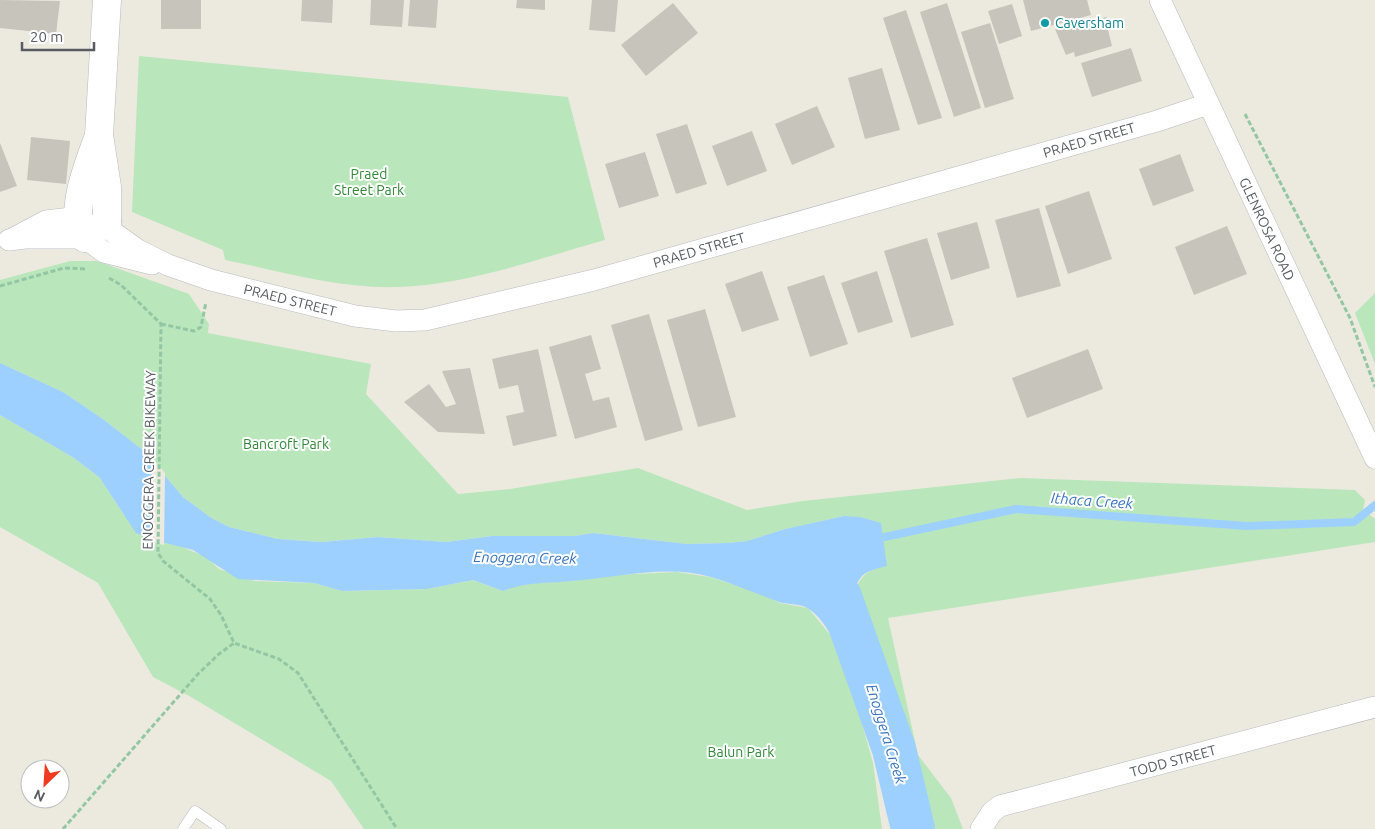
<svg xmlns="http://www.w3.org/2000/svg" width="1375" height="829" viewBox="0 0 1375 829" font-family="Ubuntu,sans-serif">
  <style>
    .green { fill: #bae6bc }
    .water { fill: #9dd0ff }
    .pier { fill: #eceadf }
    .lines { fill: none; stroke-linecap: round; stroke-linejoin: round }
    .stream { stroke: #9dd0ff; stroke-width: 8 }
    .river { stroke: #9dd0ff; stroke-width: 44 }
    .building { fill: #c7c4bc }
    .lane-casing { stroke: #b7babf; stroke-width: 11 }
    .street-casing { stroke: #b7babf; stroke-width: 22 }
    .secondary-casing { stroke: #b5b9bf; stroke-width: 29 }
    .path { stroke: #93c7a4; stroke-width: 3; stroke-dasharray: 5 2.5; stroke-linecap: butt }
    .lane { stroke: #fff; stroke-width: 10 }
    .street { stroke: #fff; stroke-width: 21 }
    .secondary { stroke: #fff; stroke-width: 28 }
    .culture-dot { fill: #0f9aa8; stroke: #fff; stroke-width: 2 }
    .labels { text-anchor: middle; stroke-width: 4; stroke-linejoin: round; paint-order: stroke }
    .culture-label { font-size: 14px; fill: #0d838f; stroke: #fff; text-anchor: start }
    .street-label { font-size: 14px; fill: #585c61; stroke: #fff }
    .park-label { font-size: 14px; fill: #318739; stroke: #fff }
    .water-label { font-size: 15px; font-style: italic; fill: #3974bd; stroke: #fff }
  </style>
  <rect width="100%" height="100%" fill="#eceadf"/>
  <g class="green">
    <path d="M 139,56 L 568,97 L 605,240 C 537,259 468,285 398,287 C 340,289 281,271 225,260 L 223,250 L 132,212 Z"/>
    <path d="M 70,261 L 97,261 L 189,294 L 209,324 L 208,333 L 371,364 L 366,394 L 458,494 L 510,489 L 638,468 L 747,510 L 803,501 L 1021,478 L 1355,490 L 1365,500 L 1363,510 L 1375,519 L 1375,542 L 888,618 L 918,755 L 951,798 L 963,829 L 921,829 L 903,760 L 853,613 C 854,596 854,581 870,571 L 844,516 L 785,529 L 747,541 L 728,543 L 687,544 L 593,533 L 574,536 L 492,536 L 446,542 L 378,537 L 321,542 L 278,539 L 229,527 L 210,517 L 183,497 L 144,451 L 103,419 L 63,392 L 0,363 L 0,280 Z"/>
    <polygon points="1375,293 1375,364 1355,313"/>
    <polygon points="0,415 74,458 99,477 124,515 175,544 206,557 219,569 255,581 314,583 342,591 427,589 473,580 503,591 524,583 571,581 613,575 677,572 710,577 761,593 780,603 808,608 832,637 857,706 873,763 882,829 364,829 331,781 191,697 153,677 98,583 0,527"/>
  </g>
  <path class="water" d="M 0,363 L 63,392 L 103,419 L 144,451 L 183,497 L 210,517 L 229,527 L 278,539 L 321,542 L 378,537 L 446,542 L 492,536 L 574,536 L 593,533 L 687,544 L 728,543 L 747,541 L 785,529 L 844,516 L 860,517 L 881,523 L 887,566 C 880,568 868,570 862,576 C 845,595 856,623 862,644 L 837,649 C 832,635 822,618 809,609 C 800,603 789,605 779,602 C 757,594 734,584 711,577 C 666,564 616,578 571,581 C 544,584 530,581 503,591 L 473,580 L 427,589 L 342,591 L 314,583 L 238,579 L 193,550 L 154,540 L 136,533 L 99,477 L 74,458 L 0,415 Z"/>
  <polygon class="pier" points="152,457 165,473 164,545 150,542"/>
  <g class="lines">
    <polyline class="stream" points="875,539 1016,509 1247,526 1354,522 1375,505"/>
    <polyline class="river" points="834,589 840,597 894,749 913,829"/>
  </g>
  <g class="building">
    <polygon points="0,0 60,1 56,34 0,28"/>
    <rect x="161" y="0" width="40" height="29"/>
    <polygon points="302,0 333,0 332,23 301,21"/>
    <polygon points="371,0 404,0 402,27 370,25"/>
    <polygon points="410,0 438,0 436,28 408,26"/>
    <polygon points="517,0 545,0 545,10 516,8"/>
    <polygon points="592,0 618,0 615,32 589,30"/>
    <polygon points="1023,0 1087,0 1091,15 1031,31"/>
    <polygon points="673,3 698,33 646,76 621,45"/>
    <polygon points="947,3 981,108 954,117 920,12"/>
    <polygon points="1012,4 1022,36 999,44 988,11"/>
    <polygon points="906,10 942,118 918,125 883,18"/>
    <polygon points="1107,17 1111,29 1108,30 1112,46 1075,57 1074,52 1066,55 1055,29"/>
    <polygon points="990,23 1014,99 985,108 961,32"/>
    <polygon points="1131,48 1142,81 1092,97 1081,63"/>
    <polygon points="882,68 900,130 865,139 848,78"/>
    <polygon points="817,106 835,147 792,165 775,124"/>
    <polygon points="687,124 707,184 676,194 656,134"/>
    <polygon points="752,131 767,171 727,186 712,146"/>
    <polygon points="31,137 70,141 66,184 27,180"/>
    <polygon points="0,143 17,186 0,192"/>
    <polygon points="645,152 659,196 619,208 605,164"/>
    <polygon points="1180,154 1194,191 1153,206 1139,169"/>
    <polygon points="1089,191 1112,259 1068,274 1045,206"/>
    <polygon points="1039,208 1061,286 1017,298 995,220"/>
    <polygon points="977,222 990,268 951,280 937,233"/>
    <polygon points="1227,226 1247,274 1194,295 1175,247"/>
    <polygon points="927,238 954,325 911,338 884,251"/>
    <polygon points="762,271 779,320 742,332 725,284"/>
    <polygon points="877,271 893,322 858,333 841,283"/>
    <polygon points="824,275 848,344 810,357 787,287"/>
    <polygon points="705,309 736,417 698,427 667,320"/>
    <polygon points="649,314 683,430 645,441 611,325"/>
    <polygon points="591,335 601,369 585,374 593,401 609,397 617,427 575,439 549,347"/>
    <polygon points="538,349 557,436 513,446 506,416 524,412 518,385 499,389 492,359"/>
    <polygon points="1088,349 1103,389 1027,418 1012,378"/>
    <polygon points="470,368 485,434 438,432 404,402 429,384 446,407 456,404 442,371"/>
  </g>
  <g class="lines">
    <defs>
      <polyline id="lane" points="183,829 195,811 221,829"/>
      <g id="street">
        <polyline points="1160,0 1375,458"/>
        <polyline points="107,221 114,233 138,250 168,265 211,280 355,316 396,321 425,320 594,280 1157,121 1208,104"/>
        <polyline points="14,238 46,221 80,217"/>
        <polyline points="9,240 25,238 85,238 104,252 152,264"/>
        <polyline points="981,829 992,812 1000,806 1375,707"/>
      </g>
      <g id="secondary">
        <path d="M 99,136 C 90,160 67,215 85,238 L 107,221"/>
        <polyline points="107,221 107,187 99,135 107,0"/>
      </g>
    </defs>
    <use href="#lane" class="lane-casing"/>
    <use href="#street" class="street-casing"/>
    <use href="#secondary" class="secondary-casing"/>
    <g class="path">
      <polyline points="1245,114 1350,318 1375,387"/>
      <polyline points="109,278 121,285 161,324 158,553 163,561 210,599 221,615 234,643 279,659 298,673 397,829"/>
      <polyline points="0,286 64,268 87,269"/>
      <polyline points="161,324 194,331 201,327 206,302"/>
      <polyline points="63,829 198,674 219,654 234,643"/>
    </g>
    <use href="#lane" class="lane"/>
    <use href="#street" class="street"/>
    <use href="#secondary" class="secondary"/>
  </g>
  <circle class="culture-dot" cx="1045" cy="23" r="5"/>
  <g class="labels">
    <g class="culture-label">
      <text x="1055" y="28">Caversham</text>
    </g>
    <g class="street-label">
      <text transform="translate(1089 140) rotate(-16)" y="5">PRAED STREET</text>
      <text transform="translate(1267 229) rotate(65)" y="5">GLENROSA ROAD</text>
      <text transform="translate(699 250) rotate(-16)" y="5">PRAED STREET</text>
      <text transform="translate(290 300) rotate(14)" y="5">PRAED STREET</text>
      <text transform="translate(149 460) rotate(-89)" y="5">ENOGGERA CREEK BIKEWAY</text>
      <text transform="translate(1173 761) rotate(-15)" y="5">TODD STREET</text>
    </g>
    <g class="park-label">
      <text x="369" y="179">Praed<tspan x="369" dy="16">Street Park</tspan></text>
      <text x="286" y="449">Bancroft Park</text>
      <text x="741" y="757">Balun Park</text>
    </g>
    <g class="water-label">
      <text transform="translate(1092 501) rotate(4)" y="5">Ithaca Creek</text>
      <text transform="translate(525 558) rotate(1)" y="5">Enoggera Creek</text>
      <text transform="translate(886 734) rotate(73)" y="5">Enoggera Creek</text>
    </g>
  </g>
  <g transform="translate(45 784) rotate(205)"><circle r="24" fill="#ffffff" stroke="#bcbec0"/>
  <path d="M0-4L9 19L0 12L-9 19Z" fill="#ef3b22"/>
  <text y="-8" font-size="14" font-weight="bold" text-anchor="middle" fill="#585c61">N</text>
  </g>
  <path d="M22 42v8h72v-8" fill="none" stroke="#585c61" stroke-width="2.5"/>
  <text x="30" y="42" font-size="15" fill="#585c61" stroke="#ffffff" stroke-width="4" paint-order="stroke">20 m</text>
</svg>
